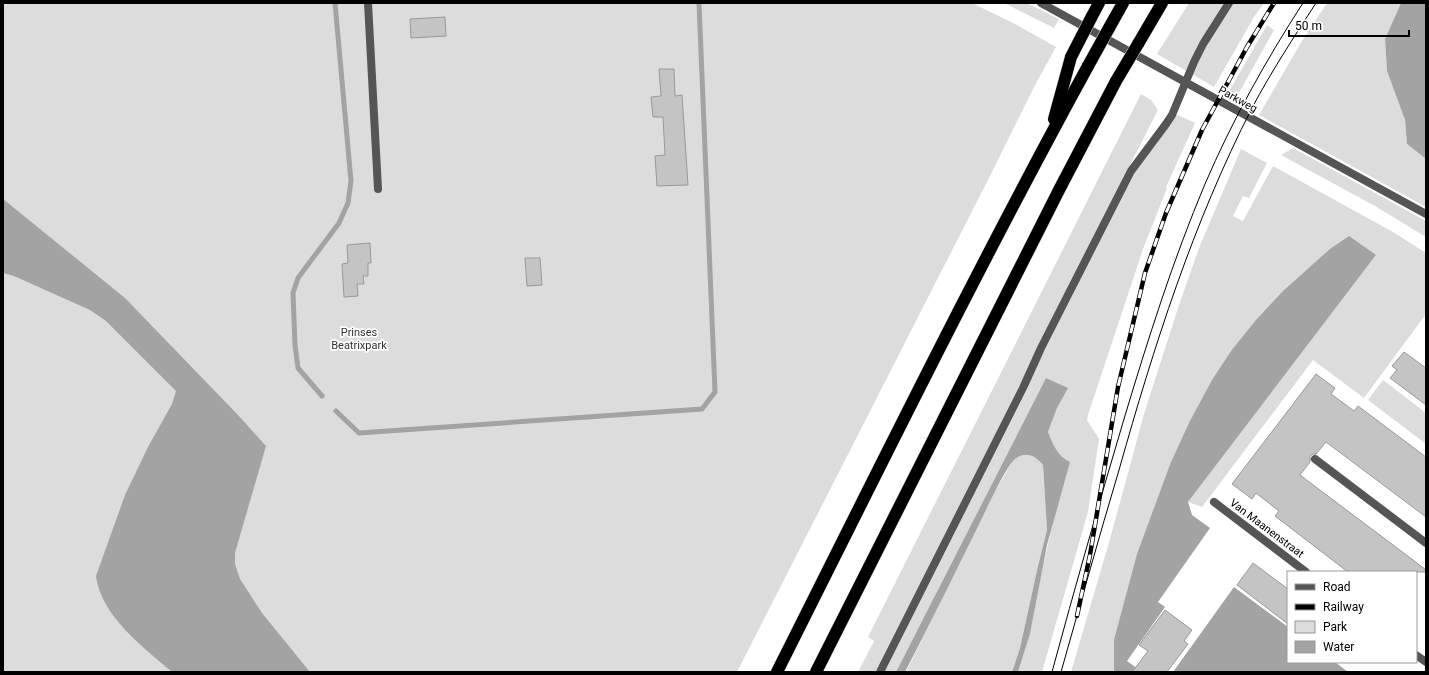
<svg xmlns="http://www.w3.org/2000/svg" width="1429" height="675" viewBox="0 0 1429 675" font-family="Roboto,sans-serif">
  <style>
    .green { fill: #dcdcdc }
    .water { fill: #a3a3a3 }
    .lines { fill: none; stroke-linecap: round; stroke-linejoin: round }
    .stream { stroke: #a3a3a3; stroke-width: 5 }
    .building { fill: #c4c4c4; stroke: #999 }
    .motorway-casing { stroke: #dbdbdb; stroke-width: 13 }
    .service { stroke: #555; stroke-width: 8 }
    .minor { stroke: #555; stroke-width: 8 }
    .motorway { stroke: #000; stroke-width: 12 }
    .tram { stroke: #000; stroke-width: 1 }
    .rail-casing { stroke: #000; stroke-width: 4.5 }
    .rail { stroke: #fff; stroke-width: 3; stroke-dasharray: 9; stroke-linecap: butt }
    .motorway-bridge-casing { stroke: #dbdbdb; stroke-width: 13; stroke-linecap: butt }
    .motorway-bridge { stroke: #000; stroke-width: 12 }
    .labels { text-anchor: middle; stroke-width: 3.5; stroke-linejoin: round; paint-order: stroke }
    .street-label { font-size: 11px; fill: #000; stroke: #fff }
    .park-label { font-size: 11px; fill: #333; stroke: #fff }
  </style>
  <rect width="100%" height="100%" fill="#fff"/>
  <g class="green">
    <polygon points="3,3 972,3 1015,24 1056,47 1034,87 991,174 737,672 3,672"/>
    <polygon points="1004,3 1027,3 1059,19 1054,28"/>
    <polygon points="1189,3 1264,3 1254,17 1214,87 1157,54"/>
    <polygon points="1327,3 1401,3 1385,39 1387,71 1405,120 1407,144 1426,159 1426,207 1259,115 1302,41"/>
    <polygon points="1267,25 1274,30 1235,100 1227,95"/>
    <polygon points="1141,94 1151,100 1158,110 1037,347 1021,384 877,672 858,672 874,641 868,637"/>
    <polygon points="1178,115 1195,123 1166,187 1167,188 1143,249 1088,415 1087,420 1099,439 1088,512 1042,672 1018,672 1030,634 1041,574 1055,514 1063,458 1055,449 1048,432 1057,408 1067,388 1046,378 896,672 884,672 1027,390 1043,351 1134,173 1175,116"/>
    <polygon points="1293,148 1426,221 1426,237 1375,206 1281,155"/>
    <polygon points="1241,149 1267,163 1249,198 1243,196 1233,216 1243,221 1273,166 1393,232 1426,253 1426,314 1364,398 1313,360 1202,507 1188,502 1376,255 1283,291 1114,640 1114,672 1071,672 1110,539 1144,414 1179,305 1199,248"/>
    <polygon points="1383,380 1426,413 1426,444 1368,400"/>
    <polygon points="1029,454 1039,460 1043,465 1047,530 1038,566 1020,648 1012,672 906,672 993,495 1013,460 1021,455"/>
  </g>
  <g class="water">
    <polygon points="1401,3 1426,3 1426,159 1407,144 1405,120 1387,71 1385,39"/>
    <path d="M 3,199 L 125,298 L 238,415 L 266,446 L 235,553 L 235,564 L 240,579 L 262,613 L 310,672 L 172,672 C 143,647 101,616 96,576 L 125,495 L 148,447 L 172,404 L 176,391 L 106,321 L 90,310 L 14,276 L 3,273 Z"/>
    <polygon points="1349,236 1376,255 1188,502 1192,515 1210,528 1158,602 1165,607 1127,661 1142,672 1114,672 1114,640 1137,554 1171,462 1190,421 1212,380 1231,351 1256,320 1283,291 1330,249"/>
    <path d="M 1046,378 L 1068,388 L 1057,408 L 1048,432 C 1053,444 1057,456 1070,462 L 1047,545 L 1030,634 L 1018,672 L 1012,672 L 1020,648 L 1038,566 L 1047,530 L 1043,465 C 1035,455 1025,451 1015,459 C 1007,465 989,504 984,514 C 958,567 932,620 905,672 L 896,672 Z"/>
    <polygon points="1234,587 1288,627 1288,662 1335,662 1348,672 1173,672"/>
  </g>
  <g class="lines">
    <g class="stream">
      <polyline points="322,396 298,368 295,345 293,293 298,278 339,223 348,203 351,181 335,3"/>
      <polyline points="336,411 359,433 702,409 715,392 699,3"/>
    </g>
  </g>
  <g class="building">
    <polygon points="445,17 446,36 411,38 410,19"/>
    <polygon points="659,69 674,69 675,96 682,95 688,185 657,186 655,156 665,155 663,117 653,117 651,97 661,96"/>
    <polygon points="370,243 371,263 368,263 368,276 363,276 364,284 357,284 358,296 344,297 342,264 348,263 347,245"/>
    <polygon points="525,258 540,258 542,285 527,286"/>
    <polygon points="1404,352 1426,368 1426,405 1390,378 1397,370 1392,366"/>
    <polygon points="1316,374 1335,388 1331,394 1354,411 1358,406 1426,457 1426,517 1326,442 1316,454 1313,454 1310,456 1310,462 1300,475 1413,560 1426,570 1426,572 1348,572 1275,516 1279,511 1256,493 1252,499 1232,484"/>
    <polygon points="1253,563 1288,589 1288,624 1237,585"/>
    <polygon points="1165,610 1192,630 1184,641 1188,644 1167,672 1132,672 1148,651 1139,645"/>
  </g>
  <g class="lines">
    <defs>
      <g id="motorway">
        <polyline points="1091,18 1099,3"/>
        <polyline points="1109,28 1123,3"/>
        <polyline points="1138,44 1162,3"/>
        <polyline points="1054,119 1071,57"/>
        <path d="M 777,672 C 879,469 979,265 1088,66"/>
        <polyline points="816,672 1059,190 1116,81"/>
      </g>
    </defs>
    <use href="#motorway" class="motorway-casing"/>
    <g class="service">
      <polyline points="368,3 378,189"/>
      <polyline points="1315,459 1426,543"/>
      <polyline points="880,672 1023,388 1041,348 1131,171 1166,124 1172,115 1194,62 1203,44 1229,3"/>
    </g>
    <g class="minor">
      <polyline points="1041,3 1426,214"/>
      <polyline points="1214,502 1306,572"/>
      <polyline points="1416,655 1426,662"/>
    </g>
    <use href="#motorway" class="motorway"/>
    <g class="tram">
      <path d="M 1052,672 C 1075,587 1099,503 1124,419 C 1148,339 1173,260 1205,184 C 1232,121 1266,60 1303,3"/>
      <path d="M 1061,672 C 1080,605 1099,537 1119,470 C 1154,346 1193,223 1252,108 C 1271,72 1294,37 1316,3"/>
    </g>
    <defs>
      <polyline id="rail" points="1077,616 1090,555 1118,387 1145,273 1166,213 1202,130 1247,47 1274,3"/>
    </defs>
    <use href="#rail" class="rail-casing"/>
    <use href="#rail" class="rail"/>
    <defs>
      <g id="motorway-bridge">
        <polyline points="1071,57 1091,18"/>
        <polyline points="1088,66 1109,28"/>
        <polyline points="1116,81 1138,44"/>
      </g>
    </defs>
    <use href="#motorway-bridge" class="motorway-bridge-casing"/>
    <use href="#motorway-bridge" class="motorway-bridge"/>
  </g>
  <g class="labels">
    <g class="street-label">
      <text transform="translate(1238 99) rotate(29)" y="4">Parkweg</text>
      <text transform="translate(1267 528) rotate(37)" y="4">Van Maanenstraat</text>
    </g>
    <g class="park-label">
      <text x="359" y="336">Prinses<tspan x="359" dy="13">Beatrixpark</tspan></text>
    </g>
  </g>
  <rect width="1429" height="675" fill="none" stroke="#000000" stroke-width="8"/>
  <rect x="1287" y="571" width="130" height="92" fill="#ffffff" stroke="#999999"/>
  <rect x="1295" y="584" width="20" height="6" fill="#555555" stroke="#999999"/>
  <text x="1323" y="591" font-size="12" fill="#000000">Road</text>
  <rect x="1295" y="604" width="20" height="6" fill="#000000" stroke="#999999"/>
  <text x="1323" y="611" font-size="12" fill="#000000">Railway</text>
  <rect x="1295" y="621" width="20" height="12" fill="#dcdcdc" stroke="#999999"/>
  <text x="1323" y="631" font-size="12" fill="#000000">Park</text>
  <rect x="1295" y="641" width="20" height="12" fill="#a3a3a3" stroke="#999999"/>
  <text x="1323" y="651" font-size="12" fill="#000000">Water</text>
  <path d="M1289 30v6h120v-6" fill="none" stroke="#000000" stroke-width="2"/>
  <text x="1295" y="30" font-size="12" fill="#000000" stroke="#ffffff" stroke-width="3" paint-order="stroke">50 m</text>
</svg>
